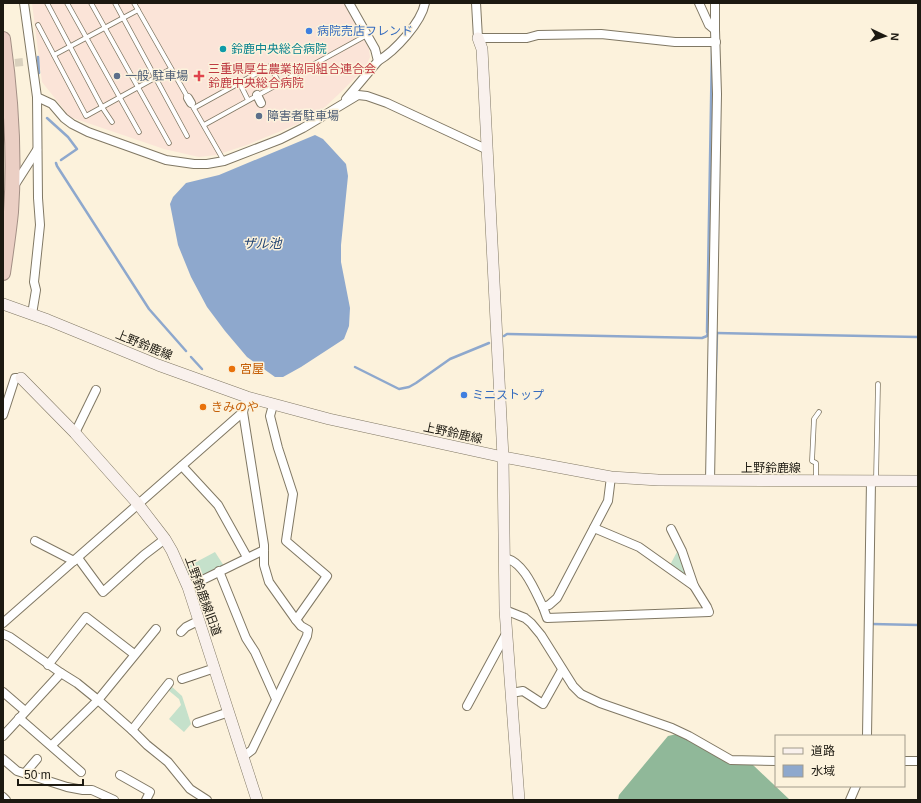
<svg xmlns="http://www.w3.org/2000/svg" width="921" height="803" viewBox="0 0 921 803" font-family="Helvetica,'Noto Sans JP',sans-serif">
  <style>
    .medical { fill: #fbe4d8 }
    .green { fill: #c5e1cb }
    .forest { fill: #90b899 }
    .water { fill: #8ea8cd }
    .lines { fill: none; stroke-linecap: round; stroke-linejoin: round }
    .stream { stroke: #8ea8cd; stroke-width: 2.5 }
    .street-tunnel { stroke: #dad1be; stroke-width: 8; stroke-dasharray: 8 4; stroke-linecap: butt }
    .lane-casing { stroke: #807864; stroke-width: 5.5 }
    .street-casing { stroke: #807864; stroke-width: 10 }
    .secondary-casing { stroke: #807864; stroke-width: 12 }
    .highway-casing { stroke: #a38f85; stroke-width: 16 }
    .lane { stroke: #fff; stroke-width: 4 }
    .street { stroke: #fff; stroke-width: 8 }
    .secondary { stroke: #f9f1ed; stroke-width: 11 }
    .highway { stroke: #ebcfc4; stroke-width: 14 }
    .shop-dot { fill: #3f7fe0; stroke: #fcf2dc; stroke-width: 1.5 }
    .culture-dot { fill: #0f9aa8; stroke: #fcf2dc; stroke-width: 1.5 }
    .service-dot { fill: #5c6f8a; stroke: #fcf2dc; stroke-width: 1.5 }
    .health-dot { fill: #e0444e; stroke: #fcf2dc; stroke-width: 1.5 }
    .food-dot { fill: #e8710a; stroke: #fcf2dc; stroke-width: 1.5 }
    .labels { text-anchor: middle; stroke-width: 3; stroke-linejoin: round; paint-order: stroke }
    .shop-label { font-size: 12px; fill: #366cbe; stroke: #fcf2dc; text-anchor: start }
    .culture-label { font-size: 12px; fill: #0d838f; stroke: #fcf2dc; text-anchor: start }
    .health-label { font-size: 12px; fill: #be3a42; stroke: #fcf2dc; text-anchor: start }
    .service-label { font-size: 12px; fill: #4e5e75; stroke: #fcf2dc; text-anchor: start }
    .street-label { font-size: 12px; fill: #1c1911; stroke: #fcf2dc }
    .food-label { font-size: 12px; fill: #c56008; stroke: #fcf2dc; text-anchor: start }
    .water-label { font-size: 13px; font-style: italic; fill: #224473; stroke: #fcf2dc }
  </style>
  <rect width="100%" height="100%" fill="#fcf2dc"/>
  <polygon class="medical" points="32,3 344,3 369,49 370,57 367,64 363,70 341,92 325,107 298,124 247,145 216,155 199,157 164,149 67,116 65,114 66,112 42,82"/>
  <g class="green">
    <polygon points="678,550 687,571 684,575 670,565"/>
    <polygon points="215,552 224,566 198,578 187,577 185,568"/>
    <polygon points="171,686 182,696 191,724 184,732 169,719 181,705 179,699 168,690"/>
  </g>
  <polygon class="forest" points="677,734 731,764 753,765 790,800 618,800 619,795 668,736"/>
  <polygon class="water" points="315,135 323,139 346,164 348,176 341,245 341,262 350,308 349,326 344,339 301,367 283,377 275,377 247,357 225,331 207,307 191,277 178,245 170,204 173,197 186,183 219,175"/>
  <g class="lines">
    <g class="stream">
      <polyline points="38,57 39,73"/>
      <polyline points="47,118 68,137 77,149 61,160"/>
      <polyline points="56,163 57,166 149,309 186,351"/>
      <polyline points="707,332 712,47"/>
      <polyline points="716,333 918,337"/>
      <polyline points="504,336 507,334 702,338 707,336 708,332"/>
      <polyline points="191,357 202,369"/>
      <polyline points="355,367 399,389 409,387 416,383 450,359 489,343"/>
      <polyline points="715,400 717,333"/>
      <polyline points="872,624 918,625"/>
    </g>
    <polyline class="street-tunnel" points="3,64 24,62"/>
    <defs>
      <g id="lane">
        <polyline points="47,3 102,107 112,122"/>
        <polyline points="67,3 139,132"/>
        <polyline points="91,3 169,143"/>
        <polyline points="115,3 187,136"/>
        <polyline points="134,3 188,98"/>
        <polyline points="38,25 86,116 171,69"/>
        <polyline points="54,55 138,10"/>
        <polyline points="239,82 248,100"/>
        <polyline points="193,107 224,161"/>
        <polyline points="194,108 270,66 279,83"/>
        <polyline points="204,125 367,35"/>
        <polyline points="816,480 816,463 812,461 814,419 819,412"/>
        <polyline points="876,480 878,384"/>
      </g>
      <g id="street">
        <polyline points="24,3 37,97 52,104 64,118 72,124 88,132 166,160 194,164 207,164 224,161 281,139 303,128 358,95 367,96 387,103 488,150"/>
        <polyline points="476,3 478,38 527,38 538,35 601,34 675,42 716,42"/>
        <polyline points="699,3 709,25 715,30 717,94 710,481"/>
        <polyline points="715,30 715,3"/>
        <path d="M 378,61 C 395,51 421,23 425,3"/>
        <polyline points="257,95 261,103"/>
        <polyline points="188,98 191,103"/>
        <polyline points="346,99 378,61 375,49 349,3"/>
        <polyline points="14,186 37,150"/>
        <polyline points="32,314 36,290 34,282 40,225 38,198 37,97"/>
        <polyline points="273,405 270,416 278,448 293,494 286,541 327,576 296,620"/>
        <polyline points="3,415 15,378 21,378"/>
        <polyline points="75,433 96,390"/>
        <polyline points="182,466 218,505 247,557"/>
        <polyline points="611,477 608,501 557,598 549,605 543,607 547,618 709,612 707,607 694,586 682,551 671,529"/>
        <polyline points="594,528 639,547 694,586"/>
        <polyline points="35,541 74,561"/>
        <polyline points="78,558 103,592 144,555 165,539"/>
        <path d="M 504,558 C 523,560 535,591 543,607"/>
        <polyline points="219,571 246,638 255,652 276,699"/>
        <polyline points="188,587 264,550"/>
        <polyline points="505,610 525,618 531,623 541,635 573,686 581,694 600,703 672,728 689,736 731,760 776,761"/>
        <polyline points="3,623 243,412"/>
        <polyline points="181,632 186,627 198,621"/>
        <polyline points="3,634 10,637 61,673 3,736"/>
        <polyline points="48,665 86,617 134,654"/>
        <polyline points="61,673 77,683 98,700 132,730 147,745 168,762 190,789 207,800"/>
        <polyline points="182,679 215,668"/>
        <polyline points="3,692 25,711"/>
        <polyline points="511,693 523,691 543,704 562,670"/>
        <polyline points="467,706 506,634"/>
        <polyline points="19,718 81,772"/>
        <polyline points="197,723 229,712"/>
        <polyline points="132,730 169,683"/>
        <polyline points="867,736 871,481"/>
        <polyline points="52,745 98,700 156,629"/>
        <polyline points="244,756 252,750 307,636 308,630 301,626 296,620 269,582 264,565 264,545 243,412 247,397"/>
        <polyline points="3,759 17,771 67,787 83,790 92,790 114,800"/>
        <polyline points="904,761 918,761"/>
        <polyline points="25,773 37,759"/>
        <polyline points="120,775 150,792 146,800"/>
        <polyline points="3,797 6,800"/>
        <polyline points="850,800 856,786"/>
      </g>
      <g id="secondary">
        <polyline points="478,38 482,49 503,457 505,610 519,800"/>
        <polyline points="3,304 48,320 158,365 247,397 329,419 503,457 611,477 658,480 918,481"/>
        <polyline points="21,378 75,433 138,504 165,539 172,551 188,587 257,800"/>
      </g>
      <path id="highway" d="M 3,39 C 11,96 15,154 11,212 C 9,232 6,252 3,273"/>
    </defs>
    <use href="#lane" class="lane-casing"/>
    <use href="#street" class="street-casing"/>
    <use href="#secondary" class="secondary-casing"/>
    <use href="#highway" class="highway-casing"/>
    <use href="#lane" class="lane"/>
    <use href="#street" class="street"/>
    <use href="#secondary" class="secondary"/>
    <use href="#highway" class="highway"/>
  </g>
  <g class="shop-dot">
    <circle cx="309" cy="31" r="4"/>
    <circle cx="464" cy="395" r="4"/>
  </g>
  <circle class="culture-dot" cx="223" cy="49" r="4"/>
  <g class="service-dot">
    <circle cx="117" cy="76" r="4"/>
    <circle cx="259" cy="116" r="4"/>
  </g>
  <path class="health-dot" d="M197 70h4v4h4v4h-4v4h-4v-4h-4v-4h4z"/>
  <g class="food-dot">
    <circle cx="232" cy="369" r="4"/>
    <circle cx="203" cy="407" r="4"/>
  </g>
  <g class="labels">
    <g class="shop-label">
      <text x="317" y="35">病院売店フレンド</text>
      <text x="472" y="399">ミニストップ</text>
    </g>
    <g class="culture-label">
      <text x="231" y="53">鈴鹿中央総合病院</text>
    </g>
    <g class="health-label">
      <text x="208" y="73">三重県厚生農業協同組合連合会<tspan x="208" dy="14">鈴鹿中央総合病院</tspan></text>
    </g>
    <g class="service-label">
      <text x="125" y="80">一般 駐車場</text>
      <text x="267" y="120">障害者駐車場</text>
    </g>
    <g class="street-label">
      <text transform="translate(144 345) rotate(22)" y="4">上野鈴鹿線</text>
      <text transform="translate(453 433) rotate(12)" y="4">上野鈴鹿線</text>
      <text x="771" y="472">上野鈴鹿線</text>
      <text transform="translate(203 596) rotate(70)" y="4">上野鈴鹿線旧道</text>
    </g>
    <g class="food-label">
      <text x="240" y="373">宮屋</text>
      <text x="211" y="411">きみのや</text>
    </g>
    <g class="water-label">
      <text x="262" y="248">ザル池</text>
    </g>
  </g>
  <rect width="921" height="803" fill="none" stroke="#1c1911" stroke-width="8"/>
  <rect x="775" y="735" width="130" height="52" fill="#fcf2dc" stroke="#a29b8b"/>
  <rect x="783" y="748" width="20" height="6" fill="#f9f1ed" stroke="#a29b8b"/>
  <text x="811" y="755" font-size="12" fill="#1c1911">道路</text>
  <rect x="783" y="765" width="20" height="12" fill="#8ea8cd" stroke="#a29b8b"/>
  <text x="811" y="775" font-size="12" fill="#1c1911">水域</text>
  <g transform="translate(885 36) rotate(94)" stroke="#fcf2dc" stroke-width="3" paint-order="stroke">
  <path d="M0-3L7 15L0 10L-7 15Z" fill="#1c1911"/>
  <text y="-6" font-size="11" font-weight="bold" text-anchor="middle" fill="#1c1911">N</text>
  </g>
  <path d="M18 779v6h65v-6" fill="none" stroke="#1c1911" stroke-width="2"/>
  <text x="24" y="779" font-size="12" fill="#1c1911" stroke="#fcf2dc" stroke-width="3" paint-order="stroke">50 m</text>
</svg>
